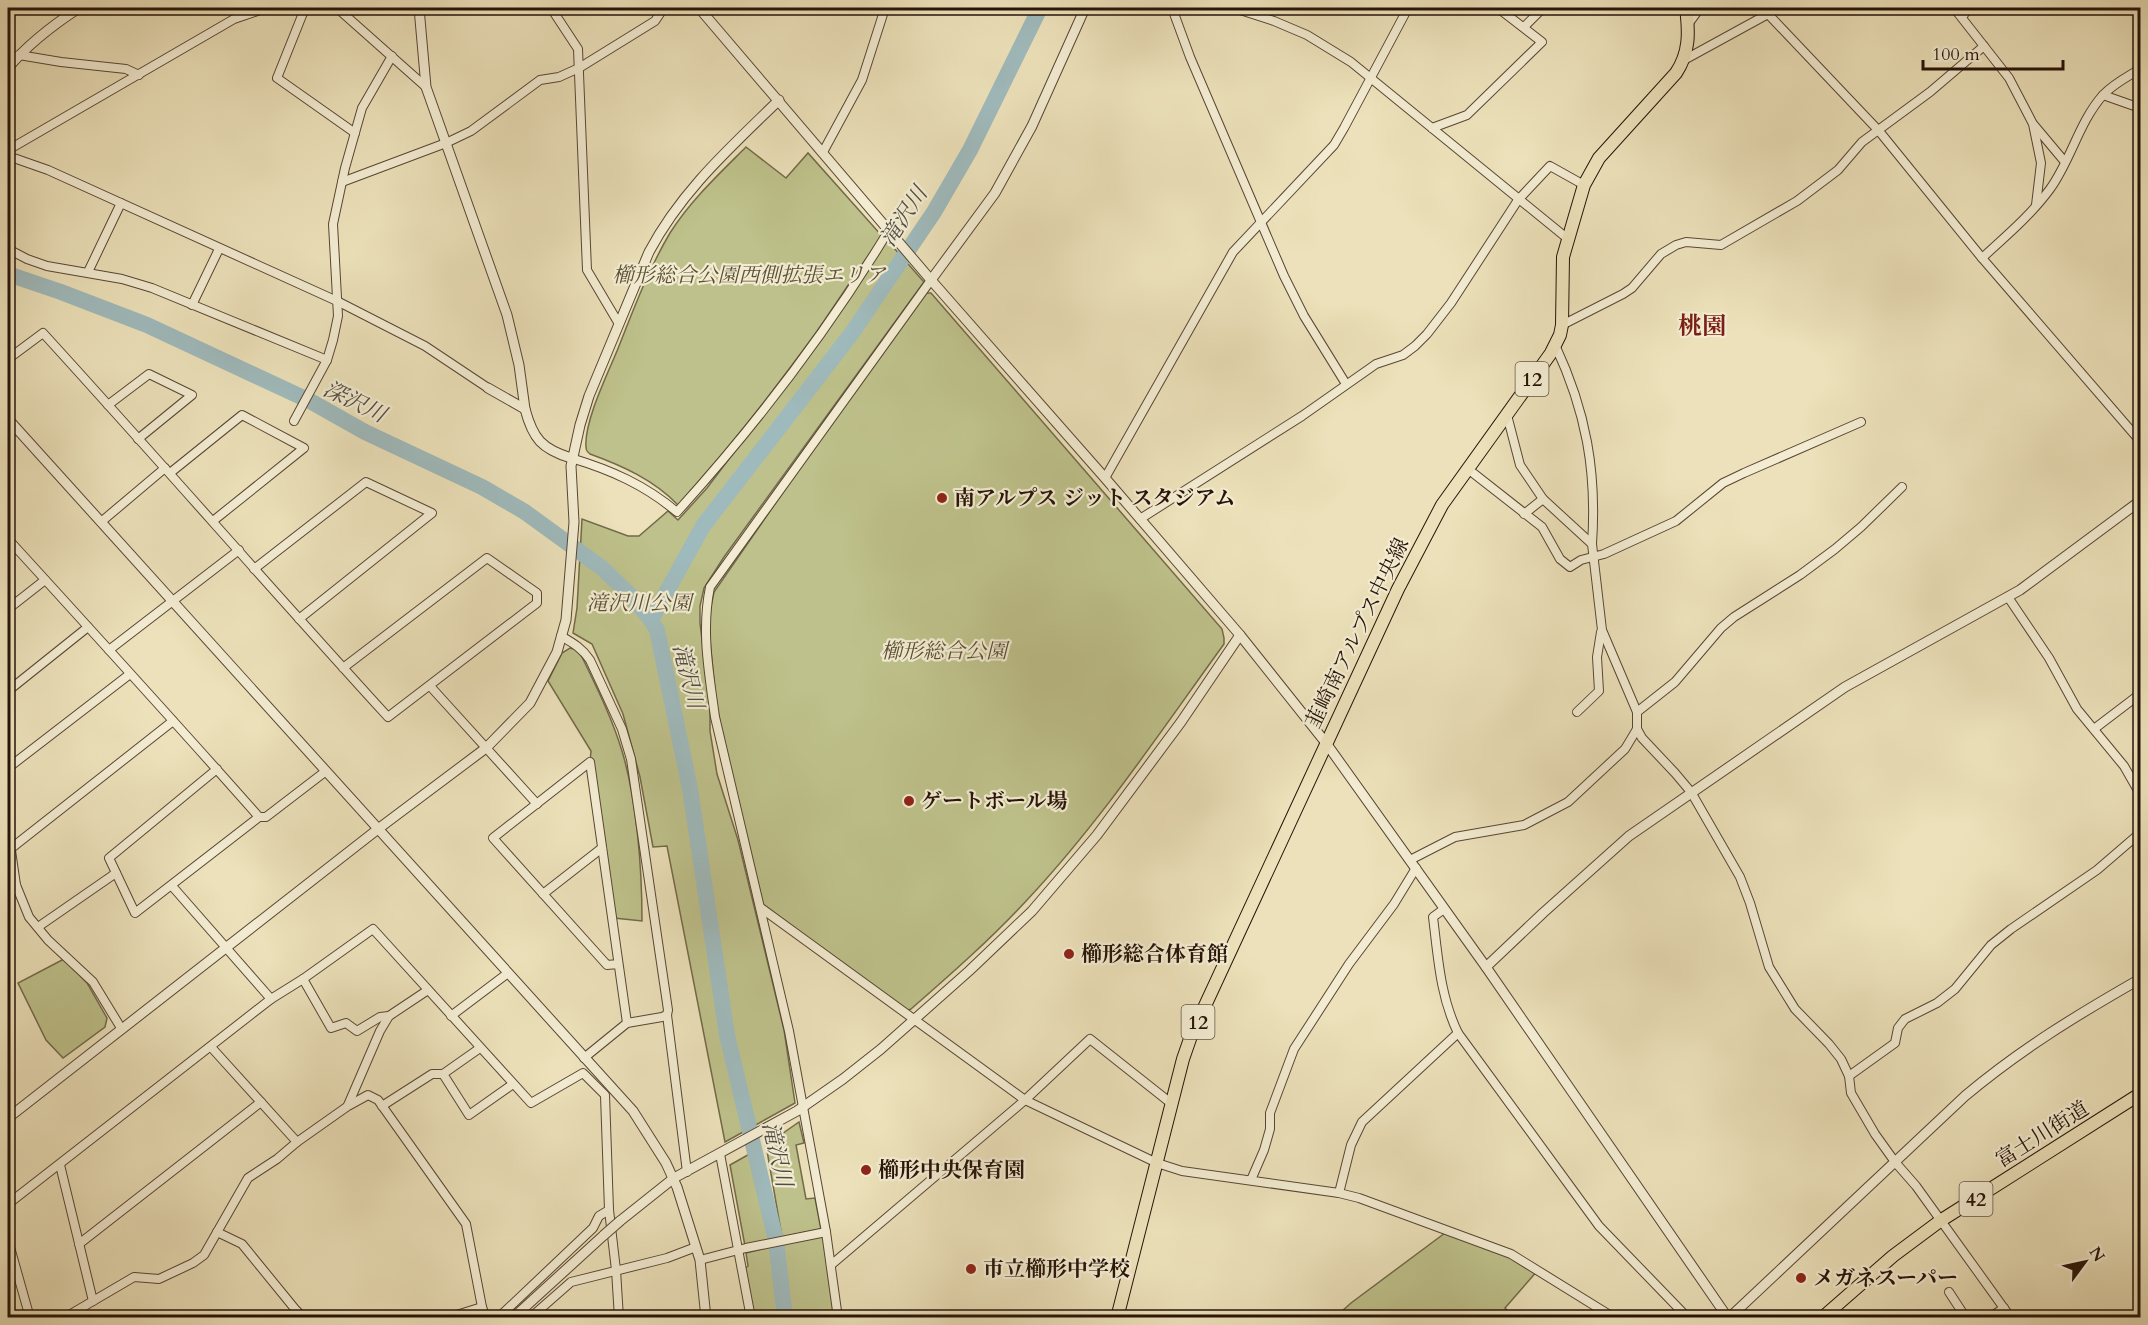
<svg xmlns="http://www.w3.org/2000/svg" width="2148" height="1325" viewBox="0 0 2148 1325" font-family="Cardo,'Noto Serif JP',serif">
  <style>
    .green { fill: #bec18b; stroke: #726a4a; stroke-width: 1.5 }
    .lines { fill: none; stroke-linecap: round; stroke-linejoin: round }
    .river { stroke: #9fbabc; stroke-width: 16 }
    .minor-casing { stroke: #584634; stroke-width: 10 }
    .tertiary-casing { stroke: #584634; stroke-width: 11 }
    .primary-casing { stroke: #261308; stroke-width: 14 }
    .minor { stroke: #f3ecd2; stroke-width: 8 }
    .tertiary { stroke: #f3ecd2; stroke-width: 9 }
    .primary { stroke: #ece1ba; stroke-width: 12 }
    .tertiary-bridge-casing { stroke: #584634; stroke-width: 11; stroke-linecap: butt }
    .tertiary-bridge { stroke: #f3ecd2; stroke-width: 9 }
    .poi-dot { fill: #8f2418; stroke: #f3ecd2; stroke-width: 2 }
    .labels { text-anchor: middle; stroke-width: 4.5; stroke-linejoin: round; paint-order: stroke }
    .shield { fill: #f3ecd2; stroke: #645445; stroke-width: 1.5 }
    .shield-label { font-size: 20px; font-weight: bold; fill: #261308 }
    .park-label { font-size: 21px; font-style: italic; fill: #5b5036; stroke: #f3ecd2 }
    .poi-label { font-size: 21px; font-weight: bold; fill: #261308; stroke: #f3ecd2; text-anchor: start }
    .street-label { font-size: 21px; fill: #261308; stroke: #f3ecd2 }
    .water-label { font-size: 22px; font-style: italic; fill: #504d47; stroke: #f3ecd2 }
    .quarter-label { font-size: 24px; font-weight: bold; fill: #7a1f14; stroke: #f3ecd2 }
  </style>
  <rect width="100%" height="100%" fill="#ece1ba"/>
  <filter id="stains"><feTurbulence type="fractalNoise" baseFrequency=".00333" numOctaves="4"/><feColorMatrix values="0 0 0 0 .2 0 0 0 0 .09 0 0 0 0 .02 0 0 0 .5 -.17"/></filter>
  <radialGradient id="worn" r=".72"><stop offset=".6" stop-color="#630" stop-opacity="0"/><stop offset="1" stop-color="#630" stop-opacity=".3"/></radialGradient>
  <g class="green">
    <path d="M 746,147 L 786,178 L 808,153 L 882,236 C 859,268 838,301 815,334 C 772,393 727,451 678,505 C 654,480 623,466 590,454 C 587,451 586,452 586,447 C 584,422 607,375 617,351 C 633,311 648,270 670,233 C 691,200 719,174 746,147 Z"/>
    <polygon points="887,240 924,282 724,557 704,588 700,606 700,623 710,707 710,731 717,774 738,840 784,1030 795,1103 725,1142 667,846 653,847 640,777 623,714 592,644 573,633 577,608 582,519 628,536 639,536 668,511 678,520 707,488 823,335"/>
    <path d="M 926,293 L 931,293 L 1222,629 L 1224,638 L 1224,644 C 1161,731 1101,821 1027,900 C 991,939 951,974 911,1009 L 906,1011 L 763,904 L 729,769 L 716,701 L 708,620 L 714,592 L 820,439 Z"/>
    <path d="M 570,648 L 577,650 L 582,657 C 597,688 612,718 622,751 C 637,801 642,869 642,921 L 614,918 L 590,762 L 591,751 L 548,681 L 562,653 Z"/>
    <polygon points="64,959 87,983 107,1018 105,1027 63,1058 46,1040 18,983"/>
    <polygon points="799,1122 804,1143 796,1145 806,1199 815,1198 821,1229 782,1237 766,1145"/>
    <polygon points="753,1152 769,1240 745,1246 730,1165"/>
    <polygon points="1449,1230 1538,1270 1505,1308 1514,1317 1338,1318 1341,1312 1351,1303"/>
    <polygon points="826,1232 838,1317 785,1317 779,1263 784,1240"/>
    <polygon points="770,1247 780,1317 751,1317 742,1271 748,1266 746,1253"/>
  </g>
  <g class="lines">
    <g class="river">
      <polyline points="8,274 61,292 147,325 310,401 365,432 482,487 525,512 602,568 631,596 651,620 657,630 690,789 727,1035 776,1241 785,1318"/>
      <polyline points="651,620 703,526 852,333 934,212 970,150 1040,8"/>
    </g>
    <defs>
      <g id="minor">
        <polyline points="305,8 277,78 355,133"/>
        <polyline points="337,8 426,87"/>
        <polyline points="551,8 578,49 587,270 619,324"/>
        <polyline points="1172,8 1190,57 1284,276 1304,316 1346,384"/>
        <polyline points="1234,8 1274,21 1307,35 1351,62 1568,239"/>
        <polyline points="1765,8 1768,14 1879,131 1982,258 2140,441"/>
        <polyline points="1954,8 2009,78 2033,124 2041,163 2036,205"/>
        <polyline points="1962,17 1969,8"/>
        <polyline points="1689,23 1700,8"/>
        <polyline points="1524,27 1543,8"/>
        <polyline points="19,55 61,62 126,69 139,75"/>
        <polyline points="1684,60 1768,14"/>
        <polyline points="2103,95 2140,108"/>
        <polyline points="2034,125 2065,162"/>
        <polyline points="1432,128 1467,115 1542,42 1498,8"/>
        <polyline points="8,150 234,19 266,8"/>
        <polyline points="823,152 862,80 885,8"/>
        <polyline points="8,156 48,170 337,301 425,346 488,388"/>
        <polyline points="342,182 446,143 471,131 540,80 559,77 579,68 655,21 661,12 661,8"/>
        <polyline points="8,249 27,259 47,266 122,279 152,288 327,360"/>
        <path d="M 1982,258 C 2006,236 2031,215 2050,189 C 2071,160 2079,122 2103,95 C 2113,84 2127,77 2140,69"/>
        <polyline points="88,272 121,203"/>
        <polyline points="192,305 219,249"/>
        <polyline points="1562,325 1623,294 1632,288 1661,254 1676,245 1686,242 1721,245 1797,201 1838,170 1862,142 1930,92 1984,46"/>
        <path d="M 1555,345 C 1586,411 1597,471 1592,544"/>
        <path d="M 8,359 L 43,333 C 159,460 272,590 388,717 L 537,603 L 537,593 L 487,558 L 343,668"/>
        <polyline points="108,405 149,374 192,395 138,439"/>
        <polyline points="294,421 327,360 333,340 338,316 333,224 345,168 362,108 392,56"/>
        <path d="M 571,458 C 611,470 645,485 677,512 C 755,426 829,329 889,230"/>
        <polyline points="1468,469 1542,527 1560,559 1570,567 1581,560 1604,554 1676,521 1723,483 1744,473 1861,422"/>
        <polyline points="170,473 242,415 304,448 213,521"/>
        <polyline points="1105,478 1233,252 1334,145 1344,128 1408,8"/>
        <polyline points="1524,514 1543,499"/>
        <polyline points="1140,519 1302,416 1376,364 1403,355 1415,346 1427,334 1451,303 1518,200 1550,166 1584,185"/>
        <polyline points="101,522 165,468"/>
        <path d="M 8,539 C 92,631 176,723 259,817 L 135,913 L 109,858 L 217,769"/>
        <polyline points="254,569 366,482 432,513 299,619"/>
        <polyline points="2008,597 2049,658 2077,709 2124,766 2140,794"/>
        <polyline points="8,609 45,580"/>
        <path d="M 561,636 C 573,643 582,648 590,660 L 622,729 L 631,759 L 668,1010 L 667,1015 L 662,1017 L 627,1023 L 584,1058"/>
        <polyline points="109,650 239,550"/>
        <polyline points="430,686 537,804"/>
        <polyline points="8,691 88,627"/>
        <polyline points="1577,712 1599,691 1597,657 1601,632"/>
        <polyline points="1637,712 1675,682 1721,628 1734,617 1800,575 1835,549 1861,527 1902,487"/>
        <polyline points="1637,729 1642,738 1675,773 1691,792 1740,877 1750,903 1769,967 1795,1009 1829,1044 1841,1059 1849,1076 1851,1093 1875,1134 1895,1162 1916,1186 2011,1318"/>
        <polyline points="2094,729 2140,694"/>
        <polyline points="8,768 130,674"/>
        <polyline points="259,817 266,817 326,771"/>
        <polyline points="8,830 16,885 29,917 48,940 93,982 121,1028"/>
        <polyline points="9,850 173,721"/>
        <polyline points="1410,860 1455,837 1524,825 1568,802 1625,749 1637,729 1637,712 1602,630 1592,544 1543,499 1520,465 1507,415"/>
        <polyline points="172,886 271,999"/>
        <polyline points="543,894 602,848"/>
        <polyline points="8,897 16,885"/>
        <polyline points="761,908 1025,1100 1157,1163 1182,1171 1339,1193 1359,1198 1511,1254 1608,1314 1616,1318"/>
        <path d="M 1444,909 L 1433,917 C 1438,957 1440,996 1458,1033 L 1599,1226 L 1688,1318"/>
        <polyline points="38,927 116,873"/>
        <polyline points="618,964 607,965 493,838 590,762 627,1023"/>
        <polyline points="303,979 331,1028 346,1023 357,1031 380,1017 389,1016"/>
        <polyline points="667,1015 687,1172"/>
        <polyline points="451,1016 508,973"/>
        <polyline points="211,1047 297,1142"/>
        <polyline points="480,1048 443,1074 469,1115 513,1084"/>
        <polyline points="1849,1076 1895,1043 1898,1028 1905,1019 1937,1003 1955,989 1991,945 2011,929 2097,870 2140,833"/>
        <polyline points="348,1105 380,1031 389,1016 428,990"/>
        <polyline points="382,1106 432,1074 443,1074"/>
        <polyline points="720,1154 751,1318"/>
        <polyline points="60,1165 93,1301"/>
        <polyline points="1251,1180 1264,1150 1270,1129 1270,1113 1294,1049 1349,964 1394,904 1416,868"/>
        <polyline points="1339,1193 1351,1145 1362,1122 1458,1033"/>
        <polyline points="8,1204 271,999 303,979 373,929 531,1103 583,1073 605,1095 609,1210 616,1270 619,1318"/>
        <polyline points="217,1232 242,1244 295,1309 304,1318"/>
        <polyline points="8,1240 30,1318"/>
        <polyline points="79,1244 261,1102"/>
        <polyline points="700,1260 746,1248 826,1232"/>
        <polyline points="831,1265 1025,1100 1090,1039 1172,1104"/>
        <polyline points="1949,1292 1966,1318"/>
        <polyline points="64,1318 134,1277 159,1279 193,1263 204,1255 248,1178 277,1159 297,1142 348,1106 368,1095 378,1100 466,1224 482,1307 486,1318"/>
        <polyline points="447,1318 482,1307"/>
        <polyline points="498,1318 593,1228 599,1216 609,1210"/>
        <polyline points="530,1318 571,1282 667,1258 696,1247"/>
        <path d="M 838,1318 L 826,1232 L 789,1031 L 715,717 C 709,673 701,631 710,587 L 931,280"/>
        <polyline points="1989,1318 2004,1308"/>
      </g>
      <g id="tertiary">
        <polyline points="419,8 426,87 507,315 519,365 525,409"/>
        <polyline points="699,8 931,280 1105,478 1240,635 1326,743 1486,967 1728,1318"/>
        <path d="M 8,68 C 28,44 53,25 79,8"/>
        <polyline points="931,280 995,193 1032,126 1085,8"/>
        <path d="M 488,388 L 525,409 C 533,439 542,449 571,458"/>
        <polyline points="8,419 633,1111 666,1163 677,1187 700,1260 706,1318"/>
        <polyline points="1486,967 1543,913 1629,836 1845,687 2020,590 2140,501"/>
        <path d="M 8,1118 L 378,829 L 486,748 L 530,703 L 557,652 L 566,620 L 574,522 L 571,466 L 580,425 L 589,396 L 649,252 C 682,190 730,148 779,100"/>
        <polyline points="620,1221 674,1178 797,1111 843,1079 881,1049 969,971 1032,911 1097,835 1181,722 1240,635"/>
        <polyline points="513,1318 604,1235"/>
        <path d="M 1729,1318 L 1965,1096 C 2021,1049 2077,1015 2140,979"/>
      </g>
      <g id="primary">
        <path d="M 1117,1318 L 1183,1059 L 1191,1036 L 1398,589 L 1442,505 L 1551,353 L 1560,335 L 1562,325 L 1563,257 L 1584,185 L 1599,158 L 1676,73 C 1690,52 1689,32 1686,8"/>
        <polyline points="1822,1318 1893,1256 1940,1221 2140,1094"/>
      </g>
    </defs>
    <use href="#minor" class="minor-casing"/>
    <use href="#tertiary" class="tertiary-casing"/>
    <use href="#primary" class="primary-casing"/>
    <use href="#minor" class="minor"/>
    <use href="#tertiary" class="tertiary"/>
    <use href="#primary" class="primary"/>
    <defs>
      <polyline id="tertiary-bridge" points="604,1235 620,1221"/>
    </defs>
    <use href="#tertiary-bridge" class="tertiary-bridge-casing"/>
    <use href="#tertiary-bridge" class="tertiary-bridge"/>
  </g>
  <g class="poi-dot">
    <circle cx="942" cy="498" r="6"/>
    <circle cx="909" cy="801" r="6"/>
    <circle cx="1069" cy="954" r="6"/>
    <circle cx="866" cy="1170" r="6"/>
    <circle cx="971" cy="1269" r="6"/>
    <circle cx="1801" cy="1278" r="6"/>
  </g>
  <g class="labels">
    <g class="shield">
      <rect x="1515.5" y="362" width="33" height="34" rx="4.5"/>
      <rect x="1181.5" y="1005" width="33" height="34" rx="4.5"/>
      <rect x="1959.5" y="1182" width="33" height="34" rx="4.5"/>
    </g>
    <g class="shield-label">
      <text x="1532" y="386">12</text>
      <text x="1198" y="1029">12</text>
      <text x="1976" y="1206">42</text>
    </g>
    <g class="park-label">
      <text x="749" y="282">櫛形総合公園西側拡張エリア</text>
      <text x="639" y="610">滝沢川公園</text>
      <text x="944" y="658">櫛形総合公園</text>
    </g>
    <g class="poi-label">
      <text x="954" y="505">南アルプス ジット スタジアム</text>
      <text x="921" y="808">ゲートボール場</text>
      <text x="1081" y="961">櫛形総合体育館</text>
      <text x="878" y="1177">櫛形中央保育園</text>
      <text x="983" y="1276">市立櫛形中学校</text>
      <text x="1813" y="1285">メガネスーパー</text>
    </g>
    <g class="street-label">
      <text transform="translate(1357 633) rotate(-64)" y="7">韮崎南アルプス中央線</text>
      <text transform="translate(2042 1134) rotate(-32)" y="7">富士川街道</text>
    </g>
    <g class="water-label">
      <text transform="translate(903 216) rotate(-57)" y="8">滝沢川</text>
      <text transform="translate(355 401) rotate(26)" y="8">深沢川</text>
      <text transform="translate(689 676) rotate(76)" y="8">滝沢川</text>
      <text transform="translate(778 1154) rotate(77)" y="8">滝沢川</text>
    </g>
    <g class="quarter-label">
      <text x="1702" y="334">桃園</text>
    </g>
  </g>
  <rect width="2148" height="1325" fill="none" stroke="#ece1ba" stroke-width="30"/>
  <rect x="9" y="9" width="2130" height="1307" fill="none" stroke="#261308" stroke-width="3"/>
  <rect x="15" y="15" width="2118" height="1295" fill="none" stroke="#261308" stroke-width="1.5"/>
  <g transform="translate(2085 1262) rotate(57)" stroke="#f3ecd2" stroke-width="4.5" paint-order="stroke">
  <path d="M0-4.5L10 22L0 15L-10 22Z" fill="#261308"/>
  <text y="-9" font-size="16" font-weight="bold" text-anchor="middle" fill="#261308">N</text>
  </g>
  <path d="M1923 60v9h140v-9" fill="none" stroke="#261308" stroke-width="3"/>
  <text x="1932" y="60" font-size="18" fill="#261308" stroke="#f3ecd2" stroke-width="4.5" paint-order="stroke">100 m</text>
  <rect width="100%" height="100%" filter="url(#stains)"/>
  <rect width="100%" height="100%" fill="url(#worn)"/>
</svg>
